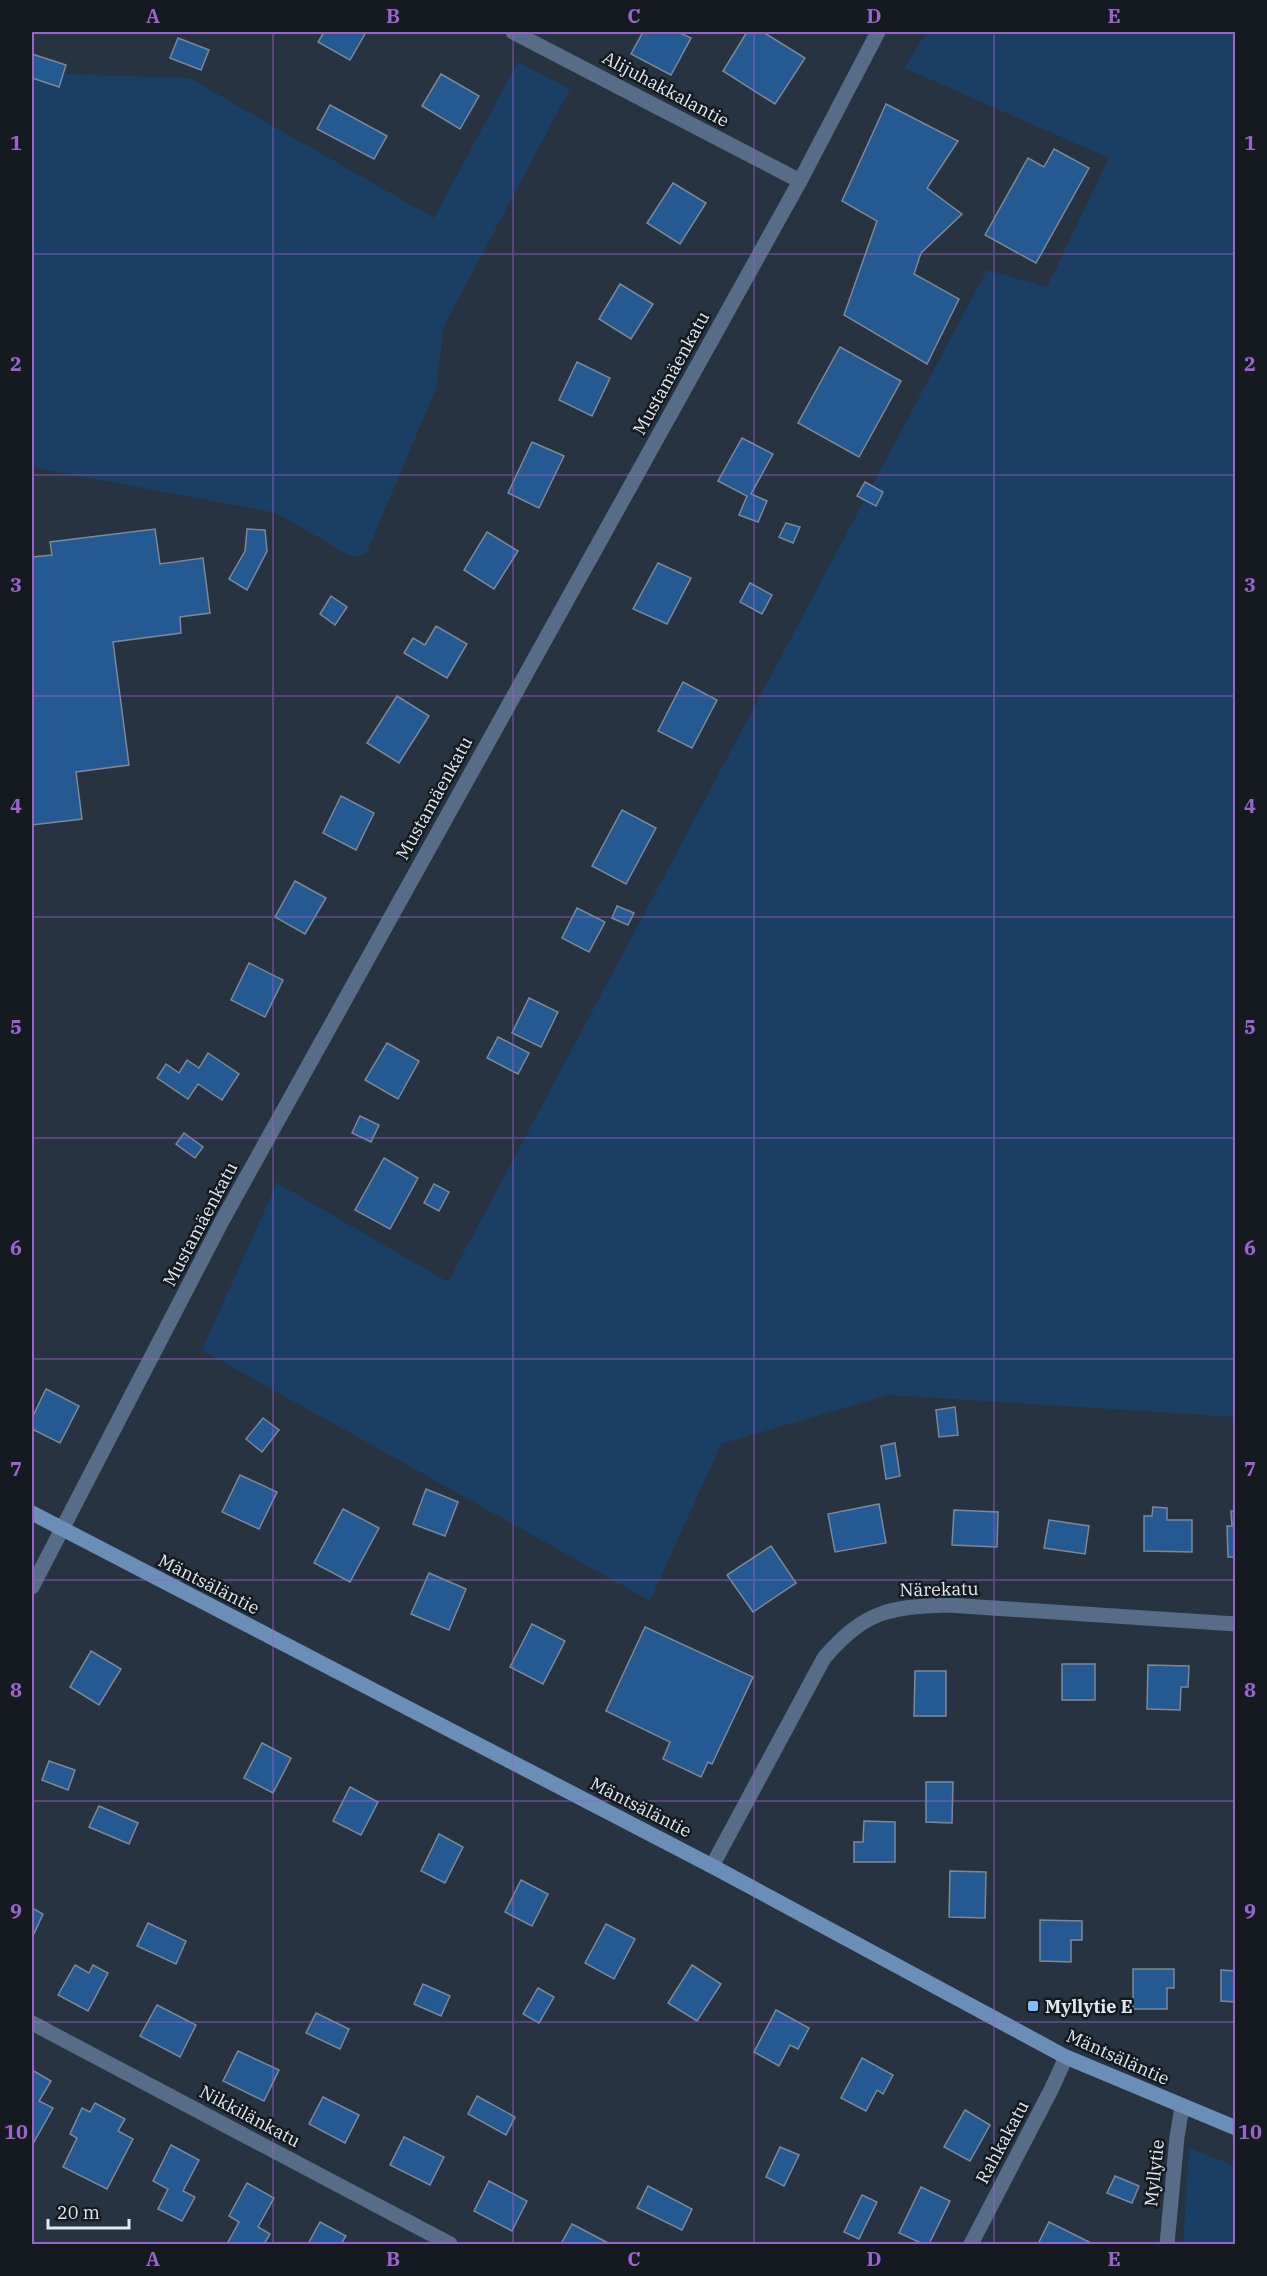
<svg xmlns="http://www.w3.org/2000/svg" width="1267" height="2276" font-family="'IBM Plex Serif',serif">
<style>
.green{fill:#1b3e64}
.building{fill:#245992;stroke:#7b8898;stroke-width:1.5}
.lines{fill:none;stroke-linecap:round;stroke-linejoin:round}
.street{stroke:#576d87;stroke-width:15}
.secondary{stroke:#6a8eb7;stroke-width:15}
.grid{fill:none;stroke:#9964ce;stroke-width:1.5;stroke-opacity:0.55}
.poi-dot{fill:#84bcfb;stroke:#151a20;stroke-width:2}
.labels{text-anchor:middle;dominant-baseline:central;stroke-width:5;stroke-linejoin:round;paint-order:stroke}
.street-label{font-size:18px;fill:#e0e8f0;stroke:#151a20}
.poi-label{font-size:18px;font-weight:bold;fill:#e0e8f0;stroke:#151a20;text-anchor:start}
.neatline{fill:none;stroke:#9964ce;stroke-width:2}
.grid-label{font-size:20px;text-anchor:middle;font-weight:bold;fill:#9964ce}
</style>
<rect width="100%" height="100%" fill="#273340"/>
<g class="green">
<path d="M 927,32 L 1235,32 L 1235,1417 L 889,1395 L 721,1444 L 650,1601 L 202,1350 L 277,1183 L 448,1282 L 987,270 L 1047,287 L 1109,158 L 904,68 Z"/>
<path d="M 518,62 L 570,89 L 444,326 L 436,389 L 366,554 L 352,557 L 276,513 L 32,467 L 32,73 L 189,78 L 434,218 Z"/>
<path d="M 1189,2148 L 1235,2166 L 1235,2244 L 1183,2244 Z"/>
</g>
<g class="building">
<path d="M 324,32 L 366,32 L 350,60 L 318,42 Z"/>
<path d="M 643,32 L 678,32 L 691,38 L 671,75 L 631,54 Z"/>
<path d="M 747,32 L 763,32 L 805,58 L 775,104 L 723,71 Z"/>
<path d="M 178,38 L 209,50 L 201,70 L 170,58 Z"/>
<path d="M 32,54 L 66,65 L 59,87 L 32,78 Z"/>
<path d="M 441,74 L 479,96 L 460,129 L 422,106 Z"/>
<path d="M 886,104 L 958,141 L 927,188 L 962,214 L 921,253 L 914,274 L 959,299 L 927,364 L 844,315 L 877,221 L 842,201 Z"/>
<path d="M 330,105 L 387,136 L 374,159 L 317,129 Z"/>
<path d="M 1054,149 L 1089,168 L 1036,263 L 985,235 L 1028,158 L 1044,167 Z"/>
<path d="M 673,183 L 706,203 L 680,244 L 647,223 Z"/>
<path d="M 620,284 L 653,304 L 631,339 L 599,319 Z"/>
<path d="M 840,347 L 901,381 L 859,457 L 798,423 Z"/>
<path d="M 577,362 L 610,378 L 592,416 L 559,400 Z"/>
<path d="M 742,438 L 773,454 L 751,494 L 767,501 L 758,522 L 739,515 L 747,496 L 718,481 Z"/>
<path d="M 532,442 L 564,456 L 539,508 L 508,493 Z"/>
<path d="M 865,482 L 883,492 L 876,506 L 857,496 Z"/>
<path d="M 786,523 L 800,527 L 793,543 L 779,537 Z"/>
<path d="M 155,529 L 160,564 L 203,558 L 210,613 L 180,617 L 181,633 L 113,642 L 129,765 L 76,772 L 82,819 L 32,825 L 32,557 L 52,555 L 50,542 Z"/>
<path d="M 247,529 L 265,530 L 267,551 L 247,590 L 229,579 L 245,551 Z"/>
<path d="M 487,532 L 518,551 L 494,589 L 464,570 Z"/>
<path d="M 658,563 L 691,578 L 667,624 L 633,609 Z"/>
<path d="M 750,583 L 772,595 L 762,614 L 740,602 Z"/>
<path d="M 331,596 L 347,607 L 335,625 L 320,614 Z"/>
<path d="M 436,626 L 467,644 L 447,678 L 404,653 L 413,638 L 425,645 Z"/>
<path d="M 683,682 L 717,700 L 692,748 L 658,731 Z"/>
<path d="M 397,696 L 429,716 L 399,763 L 367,743 Z"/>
<path d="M 341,796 L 374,813 L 356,850 L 323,833 Z"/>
<path d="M 622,810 L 656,828 L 626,884 L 592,866 Z"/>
<path d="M 295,881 L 326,898 L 305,934 L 275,917 Z"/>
<path d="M 617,906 L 634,913 L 628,925 L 612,918 Z"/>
<path d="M 577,908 L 605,922 L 589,952 L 562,938 Z"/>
<path d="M 249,963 L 283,980 L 265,1017 L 231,1000 Z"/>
<path d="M 529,998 L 558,1012 L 541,1047 L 512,1033 Z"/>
<path d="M 498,1037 L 529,1053 L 518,1074 L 487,1058 Z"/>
<path d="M 387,1043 L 419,1061 L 398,1099 L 365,1080 Z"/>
<path d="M 208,1053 L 239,1074 L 222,1100 L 198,1084 L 188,1099 L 157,1078 L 166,1064 L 179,1073 L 187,1060 L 199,1068 Z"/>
<path d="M 360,1116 L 379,1125 L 371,1142 L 352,1133 Z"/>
<path d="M 184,1133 L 203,1147 L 195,1158 L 176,1144 Z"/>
<path d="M 384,1158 L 418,1178 L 390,1229 L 355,1210 Z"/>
<path d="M 434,1184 L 449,1192 L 439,1211 L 424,1203 Z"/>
<path d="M 46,1389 L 79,1406 L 60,1443 L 32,1429 L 32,1418 Z"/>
<path d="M 955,1407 L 958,1435 L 939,1437 L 936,1410 Z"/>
<path d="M 263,1418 L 279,1430 L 262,1452 L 246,1439 Z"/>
<path d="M 895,1443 L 900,1476 L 886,1479 L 881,1446 Z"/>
<path d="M 240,1475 L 277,1492 L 259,1529 L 222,1512 Z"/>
<path d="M 426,1489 L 458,1502 L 445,1536 L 413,1524 Z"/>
<path d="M 879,1504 L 886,1543 L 835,1552 L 828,1514 Z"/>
<path d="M 1153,1507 L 1167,1508 L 1167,1520 L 1192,1520 L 1192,1552 L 1144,1551 L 1144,1516 L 1152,1516 Z"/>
<path d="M 343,1509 L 379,1528 L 350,1582 L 314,1563 Z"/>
<path d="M 954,1510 L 998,1512 L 997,1547 L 952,1545 Z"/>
<path d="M 1231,1511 L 1236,1511 L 1236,1557 L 1228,1557 L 1227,1526 L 1232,1526 Z"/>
<path d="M 1049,1520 L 1089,1526 L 1085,1554 L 1044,1548 Z"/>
<path d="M 771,1546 L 796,1583 L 753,1612 L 727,1575 Z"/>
<path d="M 429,1573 L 466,1589 L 449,1630 L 411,1614 Z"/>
<path d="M 532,1624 L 565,1641 L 543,1684 L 510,1667 Z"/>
<path d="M 645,1627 L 753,1677 L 712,1764 L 708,1762 L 701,1777 L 663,1759 L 670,1742 L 606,1711 Z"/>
<path d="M 91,1651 L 121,1669 L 99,1705 L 70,1687 Z"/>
<rect x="1062" y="1664" width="33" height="36"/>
<path d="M 1148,1665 L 1189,1666 L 1188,1687 L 1181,1687 L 1180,1710 L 1147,1709 Z"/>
<path d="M 915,1671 L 946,1671 L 946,1716 L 914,1716 Z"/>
<path d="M 262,1743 L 291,1758 L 273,1793 L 244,1778 Z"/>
<path d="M 49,1761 L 75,1770 L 68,1790 L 42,1780 Z"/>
<path d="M 926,1782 L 953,1782 L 952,1823 L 926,1822 Z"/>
<path d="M 350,1787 L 378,1802 L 361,1835 L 333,1821 Z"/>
<path d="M 99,1806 L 138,1823 L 129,1844 L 89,1827 Z"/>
<path d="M 864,1821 L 895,1822 L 895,1862 L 854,1862 L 854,1842 L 863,1842 Z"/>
<path d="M 439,1834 L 463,1847 L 445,1883 L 421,1871 Z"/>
<path d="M 950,1871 L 986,1872 L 985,1918 L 949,1917 Z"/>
<path d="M 521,1880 L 548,1894 L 532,1926 L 505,1912 Z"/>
<path d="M 32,1908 L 43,1914 L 32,1938 Z"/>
<path d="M 1040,1920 L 1082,1921 L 1082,1940 L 1071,1940 L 1071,1962 L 1040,1961 Z"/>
<path d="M 148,1923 L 186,1941 L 176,1964 L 137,1946 Z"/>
<path d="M 606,1924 L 635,1939 L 614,1979 L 585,1963 Z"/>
<path d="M 75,1965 L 89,1973 L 93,1965 L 108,1973 L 88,2011 L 58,1995 Z"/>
<path d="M 692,1965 L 721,1984 L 697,2021 L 668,2003 Z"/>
<path d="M 1133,1969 L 1174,1969 L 1174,1988 L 1167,1988 L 1167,2009 L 1133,2009 Z"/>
<path d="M 1221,1970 L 1236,1971 L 1236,2002 L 1221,2001 Z"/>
<path d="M 423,1984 L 450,1996 L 441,2016 L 414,2004 Z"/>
<path d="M 538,1988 L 554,1997 L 539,2023 L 523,2014 Z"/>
<path d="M 157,2005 L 196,2025 L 180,2057 L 140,2036 Z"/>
<path d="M 776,2010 L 809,2028 L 798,2049 L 790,2045 L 779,2066 L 754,2052 Z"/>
<path d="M 316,2013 L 349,2029 L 340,2049 L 306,2033 Z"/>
<path d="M 238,2051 L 279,2070 L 264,2101 L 223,2081 Z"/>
<path d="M 862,2058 L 893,2075 L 883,2094 L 877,2090 L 866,2111 L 841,2098 Z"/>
<path d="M 32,2070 L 51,2081 L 39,2101 L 53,2108 L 34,2142 L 32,2141 Z"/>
<path d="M 477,2096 L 515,2117 L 506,2135 L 468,2114 Z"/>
<path d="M 323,2097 L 359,2115 L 345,2143 L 309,2124 Z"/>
<path d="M 95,2103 L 125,2119 L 118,2131 L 133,2139 L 107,2189 L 63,2167 L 77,2138 L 70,2134 L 82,2108 L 90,2112 Z"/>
<path d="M 965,2110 L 990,2125 L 970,2161 L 944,2147 Z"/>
<path d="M 404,2137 L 444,2157 L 430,2185 L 390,2165 Z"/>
<path d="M 171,2145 L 199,2160 L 183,2191 L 195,2197 L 182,2221 L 158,2209 L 168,2189 L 153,2181 Z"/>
<path d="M 780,2147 L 799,2155 L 784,2186 L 766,2177 Z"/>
<path d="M 1115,2176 L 1139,2186 L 1132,2203 L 1107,2193 Z"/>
<path d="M 489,2181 L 527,2201 L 512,2231 L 474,2211 Z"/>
<path d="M 247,2183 L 274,2198 L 258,2227 L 270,2234 L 264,2244 L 233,2244 L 228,2242 L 239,2222 L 229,2216 Z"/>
<path d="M 648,2186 L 692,2209 L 682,2230 L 637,2208 Z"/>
<path d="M 921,2187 L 950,2201 L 929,2244 L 923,2244 L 899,2233 Z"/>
<path d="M 862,2195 L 877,2202 L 859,2239 L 844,2232 Z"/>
<path d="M 320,2222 L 346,2236 L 341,2244 L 308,2244 Z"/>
<path d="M 1049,2222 L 1093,2244 L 1038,2244 Z"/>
<path d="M 572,2224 L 610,2244 L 561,2244 Z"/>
</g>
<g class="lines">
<g class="street">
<path d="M 513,32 L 800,181"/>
<path d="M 32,1587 L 222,1221 L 800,181 L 878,32"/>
<path d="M 712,1866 L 824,1658 C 865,1611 888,1607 948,1605 L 1236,1624"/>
<path d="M 32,2023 L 450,2244"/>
<path d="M 971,2244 L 1052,2088 L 1066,2057"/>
<path d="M 1167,2244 L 1177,2137 L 1182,2107"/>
</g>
<path class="secondary" d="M 32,1513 L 712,1866 L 1066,2057 L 1236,2128"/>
</g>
<path class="grid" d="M 273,32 L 273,2244M 513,32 L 513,2244M 754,32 L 754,2244M 994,32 L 994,2244M 32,254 L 1236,254M 32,475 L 1236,475M 32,696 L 1236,696M 32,917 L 1236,917M 32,1138 L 1236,1138M 32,1359 L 1236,1359M 32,1580 L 1236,1580M 32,1801 L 1236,1801M 32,2022 L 1236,2022"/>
<rect class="poi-dot" x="1027" y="2000" width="12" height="12" rx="3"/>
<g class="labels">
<g class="street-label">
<text transform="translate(666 89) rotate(28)">Alijuhakkalantie</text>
<text transform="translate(671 373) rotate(-61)">Mustamäenkatu</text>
<text transform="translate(434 798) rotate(-61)">Mustamäenkatu</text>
<text transform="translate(200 1224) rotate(-62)">Mustamäenkatu</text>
<text transform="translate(209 1584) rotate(27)">Mäntsäläntie</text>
<text transform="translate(939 1589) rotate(-1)">Närekatu</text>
<text transform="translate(641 1807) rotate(27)">Mäntsäläntie</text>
<text transform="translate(1118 2057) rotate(24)">Mäntsäläntie</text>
<text transform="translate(250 2116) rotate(28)">Nikkilänkatu</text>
<text transform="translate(1002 2142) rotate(-62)">Rahkakatu</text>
<text transform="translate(1154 2173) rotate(-84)">Myllytie</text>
</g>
<g class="poi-label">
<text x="1045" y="2006">Myllytie E</text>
</g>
</g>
<rect width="1267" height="2276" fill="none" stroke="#151a20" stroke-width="66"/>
<path d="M48 2219v9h81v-9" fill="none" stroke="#e0e8f0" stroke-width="3"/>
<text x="57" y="2219" font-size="18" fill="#e0e8f0" stroke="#151a20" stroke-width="4.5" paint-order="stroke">20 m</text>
<rect x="33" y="33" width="1201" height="2210" class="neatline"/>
<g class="grid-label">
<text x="153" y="23">A</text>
<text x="393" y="23">B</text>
<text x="634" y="23">C</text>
<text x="874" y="23">D</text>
<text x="1114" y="23">E</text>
<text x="16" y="150">1</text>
<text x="1250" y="150">1</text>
<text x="16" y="371">2</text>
<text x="1250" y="371">2</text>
<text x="16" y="592">3</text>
<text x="1250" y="592">3</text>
<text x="16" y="813">4</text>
<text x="1250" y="813">4</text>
<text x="16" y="1034">5</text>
<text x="1250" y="1034">5</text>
<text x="16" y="1255">6</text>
<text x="1250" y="1255">6</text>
<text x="16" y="1476">7</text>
<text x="1250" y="1476">7</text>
<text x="16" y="1697">8</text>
<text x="1250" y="1697">8</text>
<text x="16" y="1918">9</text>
<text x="1250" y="1918">9</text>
<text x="16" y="2139">10</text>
<text x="1250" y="2139">10</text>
<text x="153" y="2266">A</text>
<text x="393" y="2266">B</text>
<text x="634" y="2266">C</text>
<text x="874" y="2266">D</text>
<text x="1114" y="2266">E</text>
</g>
</svg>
